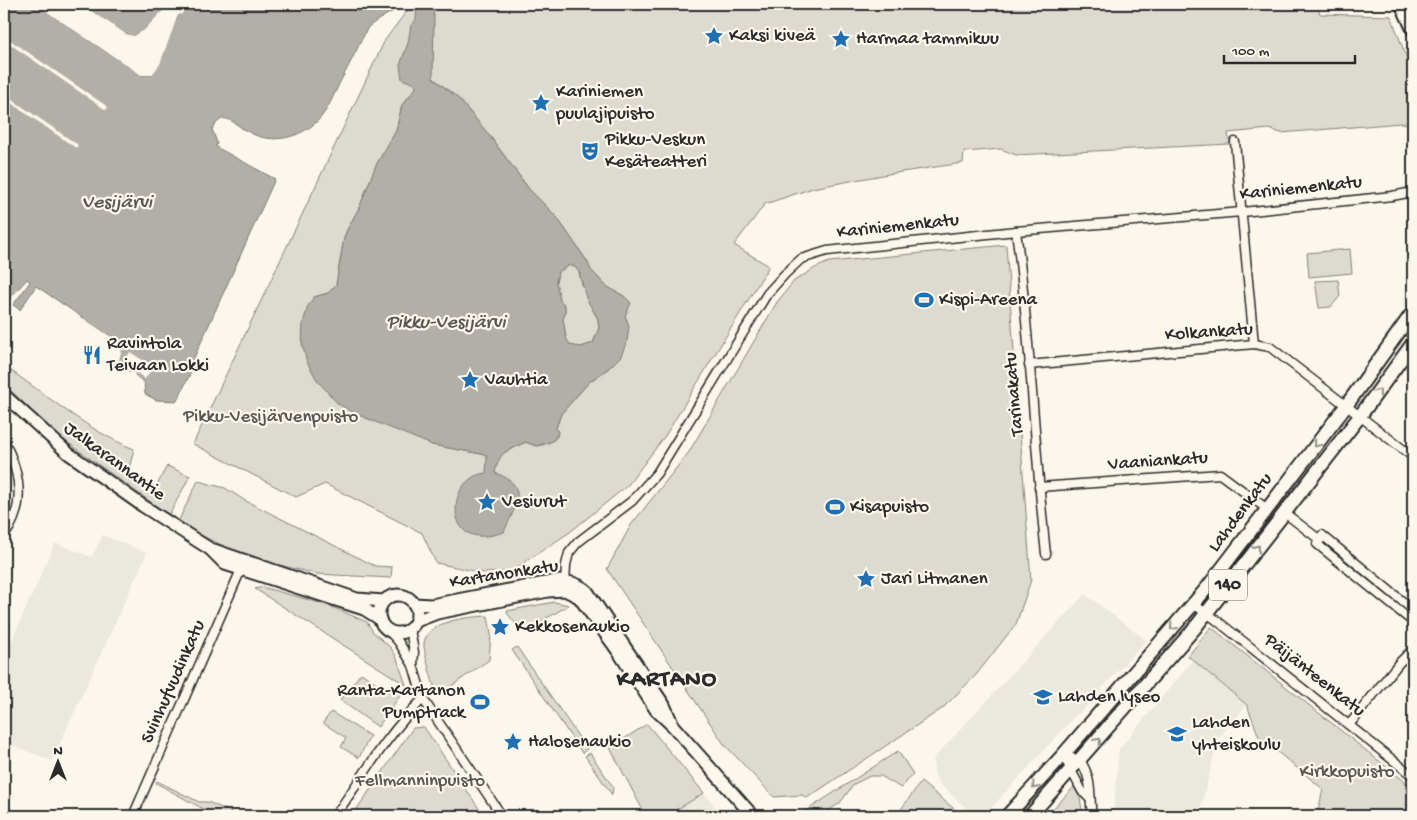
<svg xmlns="http://www.w3.org/2000/svg" width="1417" height="820" font-family="'Gochi Hand',sans-serif">
<style>
.built{fill:#ebe8de}
.green{fill:#dddad0;stroke:#84827e;fill-rule:evenodd}
.water{fill:#b1afa7;stroke:#7b7a75;fill-rule:evenodd}
.pier{fill:#fbf7ec}
.lines{fill:none;stroke-linecap:round;stroke-linejoin:round}
.street-casing{stroke:#2b2b2b;stroke-width:11}
.secondary-casing{stroke:#2b2b2b;stroke-width:15}
.primary-casing{stroke:#2b2b2b;stroke-width:16}
.street{stroke:#fbf7ec;stroke-width:8}
.secondary{stroke:#fbf7ec;stroke-width:11}
.primary{stroke:#fbf7ec;stroke-width:12}
.oneway{stroke:#93918c}
.labels{text-anchor:middle;dominant-baseline:central;stroke-width:4.5;stroke-linejoin:round;paint-order:stroke}
.shield{fill:#fbf7ec;stroke:#696865;stroke-width:1}
.shield-label{font-size:18px;font-weight:bold;fill:#2b2b2b}
.poi-label{font-size:19px;fill:#2b2b2b;stroke:#fbf7ec;text-anchor:start}
.street-label{font-size:19px;fill:#2b2b2b;stroke:#fbf7ec}
.park-label{font-size:19px;fill:#585754;stroke:#fbf7ec}
.water-label{font-size:20px;font-style:italic;fill:#5a5956;stroke:#fbf7ec}
.district-label{font-size:24px;font-weight:bold;letter-spacing:1px;fill:#2b2b2b;stroke:#fbf7ec}
</style>
<rect width="100%" height="100%" fill="#fbf7ec"/>
<filter id="ink" filterUnits="userSpaceOnUse"><feTurbulence type="fractalNoise" baseFrequency=".02" numOctaves="2"/><feDisplacementMap in="SourceGraphic" scale="10" xChannelSelector="R" yChannelSelector="G"/><feConvolveMatrix kernelMatrix="1 2 1 2 8 2 1 2 1" color-interpolation-filters="sRGB"/></filter>
<g filter="url(#ink)">
<g class="built">
<path d="M 103,535 L 147,553 L 52,761 L 4,742 L 4,647 L 8,649 L 55,543 L 92,557 Z"/>
<path d="M 1085,594 L 1146,640 L 1083,710 L 1075,716 L 984,816 L 975,816 L 940,784 L 935,776 L 933,759 Z"/>
<path d="M 1193,660 L 1247,705 L 1218,739 L 1199,816 L 1113,816 L 1119,749 Z"/>
<path d="M 704,793 L 724,816 L 666,816 Z"/>
</g>
<g class="green">
<path d="M 412,4 L 1317,4 L 1320,14 L 1391,16 L 1413,75 L 1413,124 L 1401,123 L 1281,133 L 1269,129 L 1228,133 L 1230,144 L 1016,155 L 1001,149 L 964,152 L 963,163 L 888,174 L 813,188 L 765,204 L 734,245 L 769,266 L 665,436 L 628,485 L 570,532 L 510,572 L 484,573 L 436,563 L 422,533 L 325,484 L 296,497 L 193,444 L 385,40 ZM 437,81 L 459,99 L 489,135 L 529,189 L 556,216 L 587,261 L 591,270 L 606,286 L 624,296 L 625,316 L 629,326 L 609,368 L 589,382 L 561,414 L 556,428 L 558,433 L 557,437 L 548,443 L 542,445 L 536,446 L 526,442 L 501,454 L 498,459 L 487,455 L 432,445 L 314,297 L 328,293 L 336,285 L 344,238 L 347,230 L 360,206 L 376,165 L 396,131 L 402,105 L 416,88 Z"/>
<path d="M 1006,245 L 1031,580 L 1016,624 L 976,675 L 943,708 L 807,798 L 802,795 L 774,797 L 724,744 L 607,569 L 631,525 L 689,452 L 777,302 L 794,281 L 815,268 L 829,262 Z"/>
<path d="M 1350,249 L 1352,273 L 1309,277 L 1307,253 Z"/>
<path d="M 570,265 L 575,267 L 579,272 L 582,285 L 593,310 L 598,319 L 599,328 L 593,343 L 581,347 L 570,346 L 566,338 L 563,319 L 565,313 L 565,306 L 560,300 L 556,283 L 558,272 Z"/>
<path d="M 1338,280 L 1340,296 L 1331,307 L 1319,308 L 1315,281 Z"/>
<path d="M 4,366 C 46,394 86,430 134,449 L 128,473 L 156,487 L 167,466 L 190,476 L 169,515 L 57,435 L 4,384 Z"/>
<path d="M 198,481 L 225,488 L 244,500 L 375,566 L 392,567 L 391,578 L 316,574 L 247,557 L 177,524 Z"/>
<path d="M 262,587 L 327,605 L 367,622 L 373,632 L 390,647 L 396,656 L 406,685 L 255,589 Z"/>
<path d="M 554,602 L 569,605 L 525,631 L 519,628 L 507,613 L 507,611 Z"/>
<path d="M 488,616 L 491,634 L 489,660 L 437,696 C 434,685 423,652 424,643 C 428,620 469,617 488,616 Z"/>
<path d="M 1211,627 L 1413,788 L 1413,816 L 1317,816 L 1323,789 L 1259,737 L 1247,705 L 1188,656 Z"/>
<path d="M 517,647 L 587,749 L 582,753 L 512,650 Z"/>
<path d="M 361,673 L 390,692 L 393,688 L 401,694 L 378,727 L 340,700 Z"/>
<path d="M 331,712 L 370,736 L 359,758 L 341,747 L 346,738 L 323,723 Z"/>
<path d="M 647,724 L 704,793 L 666,816 L 646,816 L 610,748 Z"/>
<path d="M 424,727 L 484,816 L 352,816 L 413,728 Z"/>
<path d="M 898,751 L 913,774 L 901,788 L 881,776 L 870,776 L 854,784 L 840,803 L 820,816 L 798,816 Z"/>
<path d="M 590,753 L 613,787 L 612,795 L 585,756 Z"/>
<path d="M 157,781 L 199,802 L 208,802 L 240,816 L 216,816 L 156,783 Z"/>
<path d="M 921,782 L 963,816 L 896,816 Z"/>
<path d="M 1074,787 L 1080,798 L 1083,816 L 1046,816 Z"/>
</g>
<g class="water">
<path d="M 4,4 L 35,4 L 141,75 L 152,75 C 168,54 168,26 185,7 L 184,4 L 404,4 C 392,13 379,18 368,27 C 359,45 350,64 340,82 C 333,96 327,114 314,124 C 295,140 268,144 247,131 C 240,128 234,121 227,119 C 220,117 216,124 212,129 L 217,143 L 216,147 L 275,179 L 188,371 L 191,372 L 177,401 L 156,400 L 145,394 L 144,382 L 118,365 L 123,345 L 36,286 L 20,310 L 13,305 L 30,282 L 27,279 L 4,305 Z"/>
<path d="M 81,4 L 169,4 L 144,30 L 134,36 L 126,34 Z"/>
<path d="M 417,4 L 422,6 L 428,4 L 432,7 L 434,15 L 433,78 L 459,99 L 489,135 L 529,189 L 556,216 L 587,261 L 591,270 L 606,286 L 624,296 L 631,303 L 625,316 L 629,326 L 627,341 L 621,356 L 609,368 L 589,382 L 561,414 L 556,428 L 558,432 L 553,441 L 536,446 L 525,442 C 506,452 500,450 495,473 C 531,485 515,507 504,532 C 492,536 478,539 466,532 C 463,530 461,527 459,523 C 450,503 462,475 486,473 L 487,455 L 432,445 L 356,414 L 338,404 L 317,380 L 307,362 L 302,344 L 303,323 L 308,306 L 314,297 L 328,293 L 336,285 L 344,238 L 347,230 L 360,206 L 376,165 L 396,131 L 402,105 L 416,88 L 415,84 L 402,79 L 400,65 L 408,43 L 411,25 L 416,20 ZM 570,265 L 575,267 L 579,272 L 586,298 L 598,319 L 599,328 L 593,343 L 581,347 L 570,345 L 566,338 L 563,319 L 565,313 L 565,306 L 560,300 L 556,282 L 558,272 Z"/>
</g>
<g class="pier">
<path d="M 35,4 L 40,4 L 141,73 L 150,72 L 158,63 L 176,14 L 181,12 L 182,7 L 181,4 L 184,4 L 185,7 L 182,14 L 178,15 L 160,64 L 152,75 L 141,75 Z"/>
<path d="M 79,4 L 81,4 L 126,34 L 134,36 L 144,30 L 169,4 L 171,4 L 145,32 L 134,38 L 124,36 Z"/>
<path d="M 4,36 L 108,107 L 106,110 L 4,40 Z"/>
<path d="M 4,94 L 78,145 L 76,148 L 4,98 Z"/>
<path d="M 83,318 L 123,345 L 118,365 L 131,373 L 132,370 L 123,364 L 130,352 L 153,367 L 145,379 L 136,372 L 134,375 L 144,383 L 142,390 L 142,384 L 116,366 L 120,346 L 82,320 Z"/>
</g>
<g class="lines">
<g class="street-casing">
<g id="street">
<path d="M 1235,142 L 1254,344"/>
<path d="M 1016,231 C 1031,338 1034,447 1046,554"/>
<path d="M 1029,365 L 1254,344 L 1270,347 L 1413,457"/>
<path d="M 4,441 C 20,472 27,506 4,536"/>
<path d="M 1039,487 L 1220,474 L 1267,509"/>
<path d="M 1290,517 L 1320,540 L 1317,544 L 1413,622"/>
<path d="M 1320,540 L 1322,535 L 1413,610"/>
<path d="M 565,585 L 566,565 L 569,553 L 578,542 L 632,501 L 657,473 L 767,294 L 785,274 L 801,259 L 827,251 L 1016,231 L 1242,212 L 1392,196 L 1413,192"/>
<path d="M 1193,604 L 1215,619 L 1413,776"/>
<path d="M 410,629 L 414,652 L 413,665"/>
<path d="M 389,631 L 398,641 L 413,665 L 423,699 L 502,816"/>
<path d="M 1349,725 L 1399,663 L 1413,649"/>
<path d="M 1063,755 L 1080,760 C 1093,780 1089,794 1092,816"/>
<path d="M 1063,755 L 1082,791 L 1089,798"/>
<path d="M 133,816 L 243,565"/>
<path d="M 335,816 C 363,776 388,733 423,699"/>
</g>
</g>
<g class="secondary-casing">
<g id="secondary">
<path d="M 1401,4 L 1413,30"/>
<path d="M 4,395 L 68,453 L 143,506 L 210,549 L 225,564 L 364,609 L 380,619"/>
<path d="M 214,550 L 357,599 L 384,601"/>
<circle cx="398" cy="614" r="19"/>
<path d="M 414,604 L 431,605 L 556,581 C 568,581 578,583 587,591 L 664,705 L 671,721"/>
<path d="M 416,621 L 437,613 L 548,591 L 565,590 L 579,597 L 618,651 L 656,710 L 673,726 L 753,816"/>
</g>
</g>
<g class="primary-casing">
<g id="primary">
<path d="M 1007,816 L 1063,755 L 1207,588 L 1346,406 L 1413,312"/>
<path d="M 1030,816 L 1194,629 L 1360,416 L 1413,343"/>
</g>
</g>
<use href="#street" class="street"/>
<use href="#secondary" class="secondary"/>
<use href="#primary" class="primary"/>
</g>
<defs><path id="oneway-chevron" d="M-2-3.5L2.5 0L-2 3.5" fill="none" stroke-width="1.6" stroke-linecap="round" stroke-linejoin="round" transform="scale(1.25)"/></defs>
<g class="oneway">
<use href="#oneway-chevron" transform="translate(1378 392) rotate(-53)"/>
<use href="#oneway-chevron" transform="translate(1317 444) rotate(127)"/>
<use href="#oneway-chevron" transform="translate(1257 548) rotate(-52)"/>
<use href="#oneway-chevron" transform="translate(1173 627) rotate(131)"/>
<use href="#oneway-chevron" transform="translate(1098 741) rotate(-49)"/>
<use href="#oneway-chevron" transform="translate(1035 786) rotate(132)"/>
</g>
</g>
<defs>
<g id="sight-bare" transform="scale(1.5)"><path d="M0-6L1.8-2.2L6-1.7L2.9 1.2L3.7 5.4L0 3.3L-3.7 5.4L-2.9 1.2L-6-1.7L-1.8-2.2Z" fill="#1f6fb2" stroke="#fbf7ec" stroke-width="2.5" paint-order="stroke"/></g>
<g id="theatre-bare" transform="scale(1.5)"><path d="M-5-5.5Q0-4 5-5.5V0Q5 5 0 6Q-5 5-5 0ZM-3.3-2.5H-1v1.5H-3.3ZM1-2.5H3.3v1.5H1ZM-2.8 1Q0 5.5 2.8 1Z" fill="#1f6fb2" stroke="#fbf7ec" stroke-width="2.5" paint-order="stroke"/></g>
<g id="stadium-bare" transform="scale(1.5)"><path d="M0-5a6.5 5 0 1 0 0 10a6.5 5 0 1 0 0-10ZM-3.5-1.8h7v3.6h-7Z" fill="#1f6fb2" stroke="#fbf7ec" stroke-width="2.5" paint-order="stroke"/></g>
<g id="restaurant-bare" transform="scale(1.5)"><path d="M-5-6h1v4h1v-4h1v4h1v-4h1v5L-1.5 .5V6h-2V.5L-5-1ZM5-6V6H3V1.5H1.5Q1.5-4 5-6Z" fill="#1f6fb2" stroke="#fbf7ec" stroke-width="2.5" paint-order="stroke"/></g>
<g id="school-bare" transform="scale(1.5)"><path d="M0-5L7-2L0 1L-7-2ZM-4 1L0 2.5L4 1V4Q0 6-4 4Z" fill="#1f6fb2" stroke="#fbf7ec" stroke-width="2.5" paint-order="stroke"/></g>
</defs>
<g fill-rule="evenodd">
<use href="#sight-bare" x="714" y="36"/>
<use href="#sight-bare" x="841" y="39"/>
<use href="#sight-bare" x="541" y="103"/>
<use href="#theatre-bare" x="590" y="151"/>
<use href="#stadium-bare" x="924" y="300"/>
<use href="#restaurant-bare" x="92" y="355"/>
<use href="#sight-bare" x="470" y="380"/>
<use href="#sight-bare" x="487" y="502"/>
<use href="#stadium-bare" x="835" y="507"/>
<use href="#sight-bare" x="866" y="579"/>
<use href="#sight-bare" x="500" y="627"/>
<use href="#school-bare" x="1043" y="697"/>
<use href="#stadium-bare" x="480" y="702"/>
<use href="#school-bare" x="1177" y="734"/>
<use href="#sight-bare" x="513" y="742"/>
</g>
<g class="labels">
<rect class="shield" x="1209" y="569.5" width="38" height="31" rx="4"/>
<g class="shield-label">
<text x="1228" y="585">140</text>
</g>
<g class="poi-label">
<text x="729" y="36">Kaksi kiveä</text>
<text x="856" y="39">Harmaa tammikuu</text>
<text x="556" y="92">Kariniemen<tspan x="556" dy="22">puulajipuisto</tspan></text>
<text x="605" y="140">Pikku-Veskun<tspan x="605" dy="22">Kesäteatteri</tspan></text>
<text x="939" y="300">Kispi-Areena</text>
<text x="107" y="344">Ravintola<tspan x="107" dy="22">Teivaan Lokki</tspan></text>
<text x="485" y="380">Vauhtia</text>
<text x="502" y="502">Vesiurut</text>
<text x="850" y="507">Kisapuisto</text>
<text x="881" y="579">Jari Litmanen</text>
<text x="515" y="627">Kekkosenaukio</text>
<text x="465" y="691" text-anchor="end">Ranta-Kartanon<tspan x="465" dy="22">Pumptrack</tspan></text>
<text x="1058" y="697">Lahden lyseo</text>
<text x="1192" y="723">Lahden<tspan x="1192" dy="22">yhteiskoulu</tspan></text>
<text x="528" y="742">Halosenaukio</text>
</g>
<g class="street-label">
<text transform="translate(1301 189) rotate(-6)">Kariniemenkatu</text>
<text transform="translate(898 227) rotate(-6)">Kariniemenkatu</text>
<text transform="translate(1209 333) rotate(-4)">Kolkankatu</text>
<text transform="translate(1015 394) rotate(-95)">Tarinakatu</text>
<text transform="translate(114 462) rotate(36)">Jalkarannantie</text>
<text transform="translate(1158 462) rotate(-4)">Vaaniankatu</text>
<text transform="translate(1241 513) rotate(-53)">Lahdenkatu</text>
<text transform="translate(504 575) rotate(-9)">Kartanonkatu</text>
<text transform="translate(1314 676) rotate(38)">Päijänteenkatu</text>
<text transform="translate(174 682) rotate(-66)">Svinhufvudinkatu</text>
</g>
<g class="park-label">
<text x="271" y="417">Pikku-Vesijärvenpuisto</text>
<text x="1347" y="772">Kirkkopuisto</text>
<text x="420" y="781">Fellmanninpuisto</text>
</g>
<g class="water-label">
<text x="117" y="203">Vesijärvi</text>
<text x="446" y="323">Pikku-Vesijärvi</text>
</g>
<g class="district-label">
<text x="667" y="680">KARTANO</text>
</g>
</g>
<rect width="1417" height="820" fill="none" stroke="#fbf7ec" stroke-width="20"/>
<rect x="10" y="10" width="1397" height="800" fill="none" stroke="#2b2b2b" stroke-width="2" filter="url(#ink)"/>
<g transform="translate(58 762)" stroke="#fbf7ec" stroke-width="4" paint-order="stroke">
<path d="M0-4L9 19L0 12L-9 19Z" fill="#2b2b2b"/>
<text y="-8" font-size="14" font-weight="bold" text-anchor="middle" fill="#2b2b2b">N</text>
</g>
<path d="M1224 55v8h131v-8" fill="none" stroke="#2b2b2b" stroke-width="2.5"/>
<text x="1232" y="55" font-size="15" fill="#2b2b2b" stroke="#fbf7ec" stroke-width="4" paint-order="stroke">100 m</text>
</svg>
